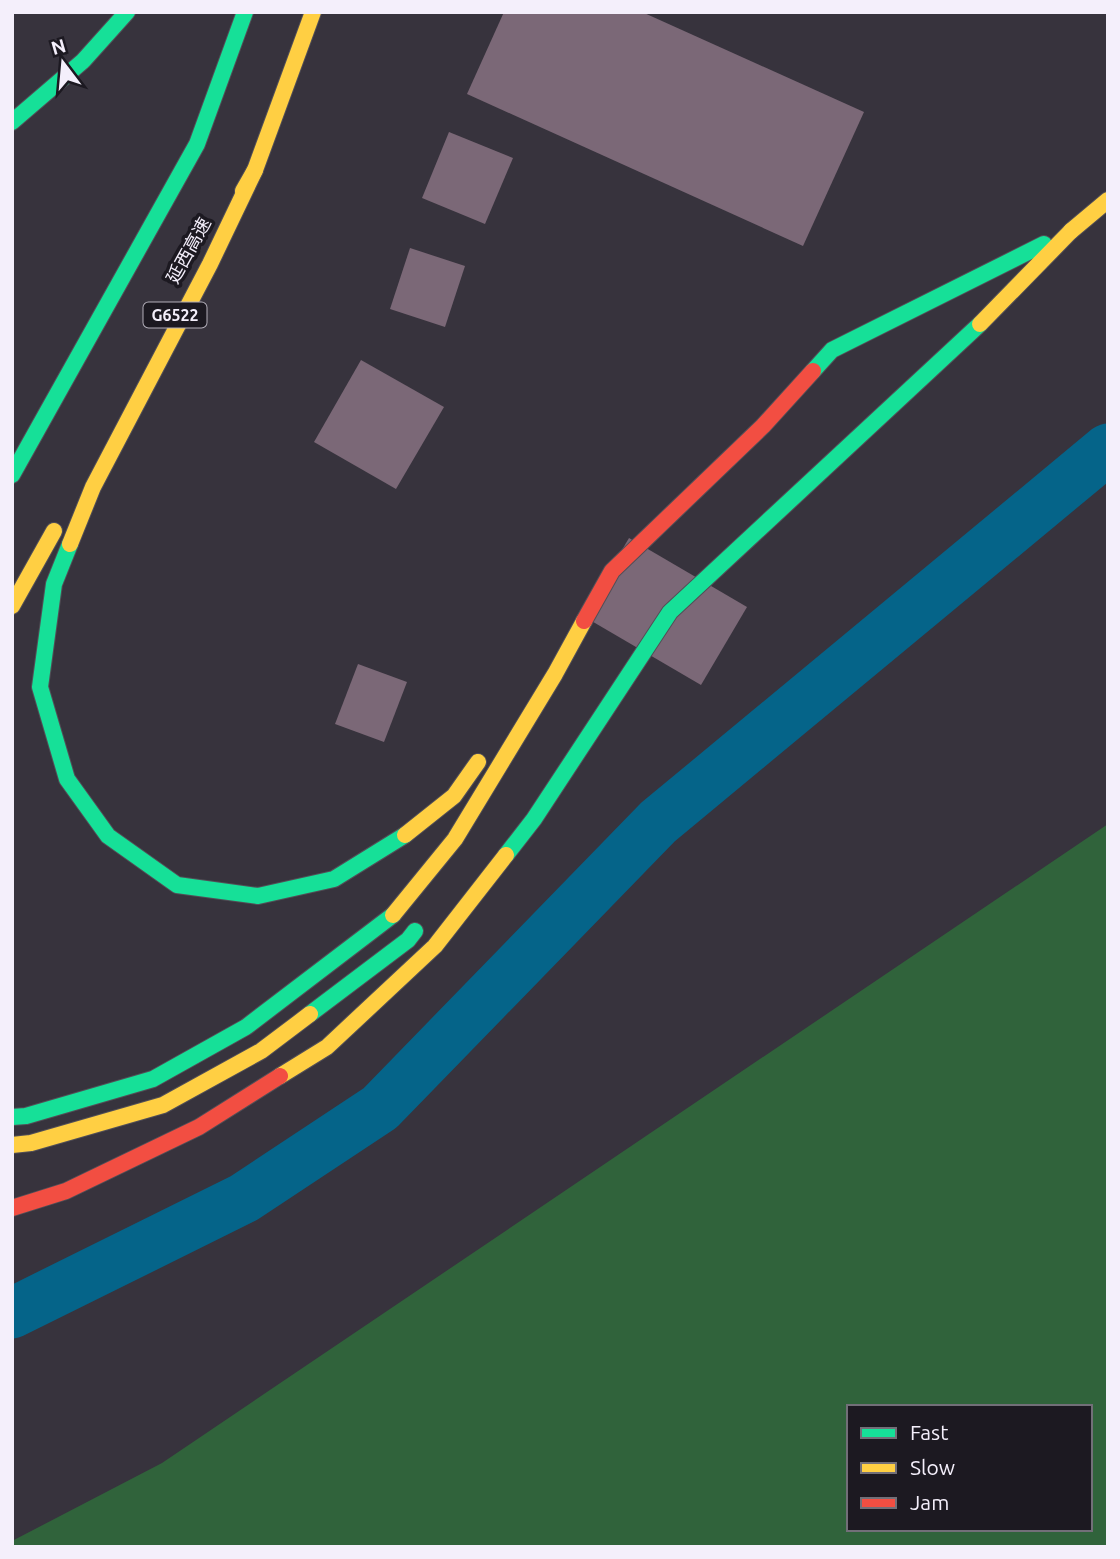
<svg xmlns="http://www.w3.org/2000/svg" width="1120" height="1559" font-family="Ubuntu,'Noto Sans SC',sans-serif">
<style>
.green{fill:#30633b;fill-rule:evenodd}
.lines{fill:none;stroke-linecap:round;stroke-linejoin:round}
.river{stroke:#056489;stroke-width:51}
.building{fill:#7b6877}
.fast-casing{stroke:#524f57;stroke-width:18}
.slow-casing{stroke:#524f57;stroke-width:18}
.jam-casing{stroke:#524f57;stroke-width:18}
.fast{stroke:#16e098;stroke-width:16}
.slow{stroke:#ffcf43;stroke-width:16}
.jam{stroke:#f24e42;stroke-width:16}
.labels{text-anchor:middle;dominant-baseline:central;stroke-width:7;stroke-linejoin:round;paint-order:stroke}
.shield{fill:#1c1921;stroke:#b3afba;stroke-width:2}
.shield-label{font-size:16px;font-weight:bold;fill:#f4effb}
.street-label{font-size:18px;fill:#f4effb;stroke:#1c1921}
</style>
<rect width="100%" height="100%" fill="#37333d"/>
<path class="green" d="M 1108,824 L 1108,1547 L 12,1547 L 12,1541 L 162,1463 ZM 849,1407 L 1090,1407 L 1090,1529 L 849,1529 Z"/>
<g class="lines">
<path class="river" d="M 12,1313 L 244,1198 L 380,1108 L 658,822 L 1108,449"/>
</g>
<g class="building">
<path d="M 504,12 L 642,12 L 864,112 L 803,246 L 467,94 Z"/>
<path d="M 449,132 L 513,158 L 485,224 L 422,198 Z"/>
<path d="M 410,248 L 465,266 L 445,327 L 390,309 Z"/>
<path d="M 361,360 L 444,407 L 396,489 L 314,442 Z"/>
<path d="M 629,538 L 747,607 L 701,685 L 583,616 Z"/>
<path d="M 358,664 L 407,682 L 384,742 L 335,724 Z"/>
</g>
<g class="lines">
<g class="fast-casing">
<g id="fast">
<path d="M 12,122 L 83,61 L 127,12"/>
<path d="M 813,371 L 832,350 L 1044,244"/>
<path d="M 12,475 L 197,144 L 245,12"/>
<path d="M 70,544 L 54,584 L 40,687 L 67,779 L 108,836 L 177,885 L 258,896 L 334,879 L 405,835"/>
<path d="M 506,855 L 534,819 L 670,612 L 980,324"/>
<path d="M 310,1014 L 408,940 L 415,931"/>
<path d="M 12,1117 L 26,1116 L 153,1079 L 246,1027 L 393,915"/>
</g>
</g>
<g class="slow-casing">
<g id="slow">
<path d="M 243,191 L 255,170 L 313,12"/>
<path d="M 1071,231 L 1108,200"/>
<path d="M 980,324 L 1071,231"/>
<path d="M 70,544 L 93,487 L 210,264 L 255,170"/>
<path d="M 12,606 L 54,531"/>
<path d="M 405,835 L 454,796 L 478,762"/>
<path d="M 393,915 L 455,839 L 555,674 L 584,621"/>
<path d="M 280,1076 L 327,1047 L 435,946 L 506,855"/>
<path d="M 12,1145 L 31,1143 L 163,1105 L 261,1051 L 310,1014"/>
</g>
</g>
<g class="jam-casing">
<g id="jam">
<path d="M 584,621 L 612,571 L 763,426 L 813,371"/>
<path d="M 12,1208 L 66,1191 L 199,1127 L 280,1076"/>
</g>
</g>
<use href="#fast" class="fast"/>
<use href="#slow" class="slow"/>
<use href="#jam" class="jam"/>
</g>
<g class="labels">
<rect class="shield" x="143.5" y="302.5" width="63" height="25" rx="5"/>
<g class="shield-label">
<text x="175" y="315">G6522</text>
</g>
<g class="street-label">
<text transform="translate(188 250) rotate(-61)">延西高速</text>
</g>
</g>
<rect width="1120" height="1559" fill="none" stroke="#f4effb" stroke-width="28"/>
<rect x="847" y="1405" width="245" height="126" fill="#1c1921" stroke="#726f78" stroke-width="2"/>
<rect x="861" y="1428" width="35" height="10" fill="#16e098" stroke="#726f78" stroke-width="2"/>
<text x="910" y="1440" font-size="21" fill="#f4effb">Fast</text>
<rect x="861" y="1463" width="35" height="10" fill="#ffcf43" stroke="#726f78" stroke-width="2"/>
<text x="910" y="1475" font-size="21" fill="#f4effb">Slow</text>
<rect x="861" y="1498" width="35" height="10" fill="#f24e42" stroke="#726f78" stroke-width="2"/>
<text x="910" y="1510" font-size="21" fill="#f4effb">Jam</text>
<g transform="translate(63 63) rotate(344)" stroke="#1c1921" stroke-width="5" paint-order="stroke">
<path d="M0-5L12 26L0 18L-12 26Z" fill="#f4effb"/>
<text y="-10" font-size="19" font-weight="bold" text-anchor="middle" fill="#f4effb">N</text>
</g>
</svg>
